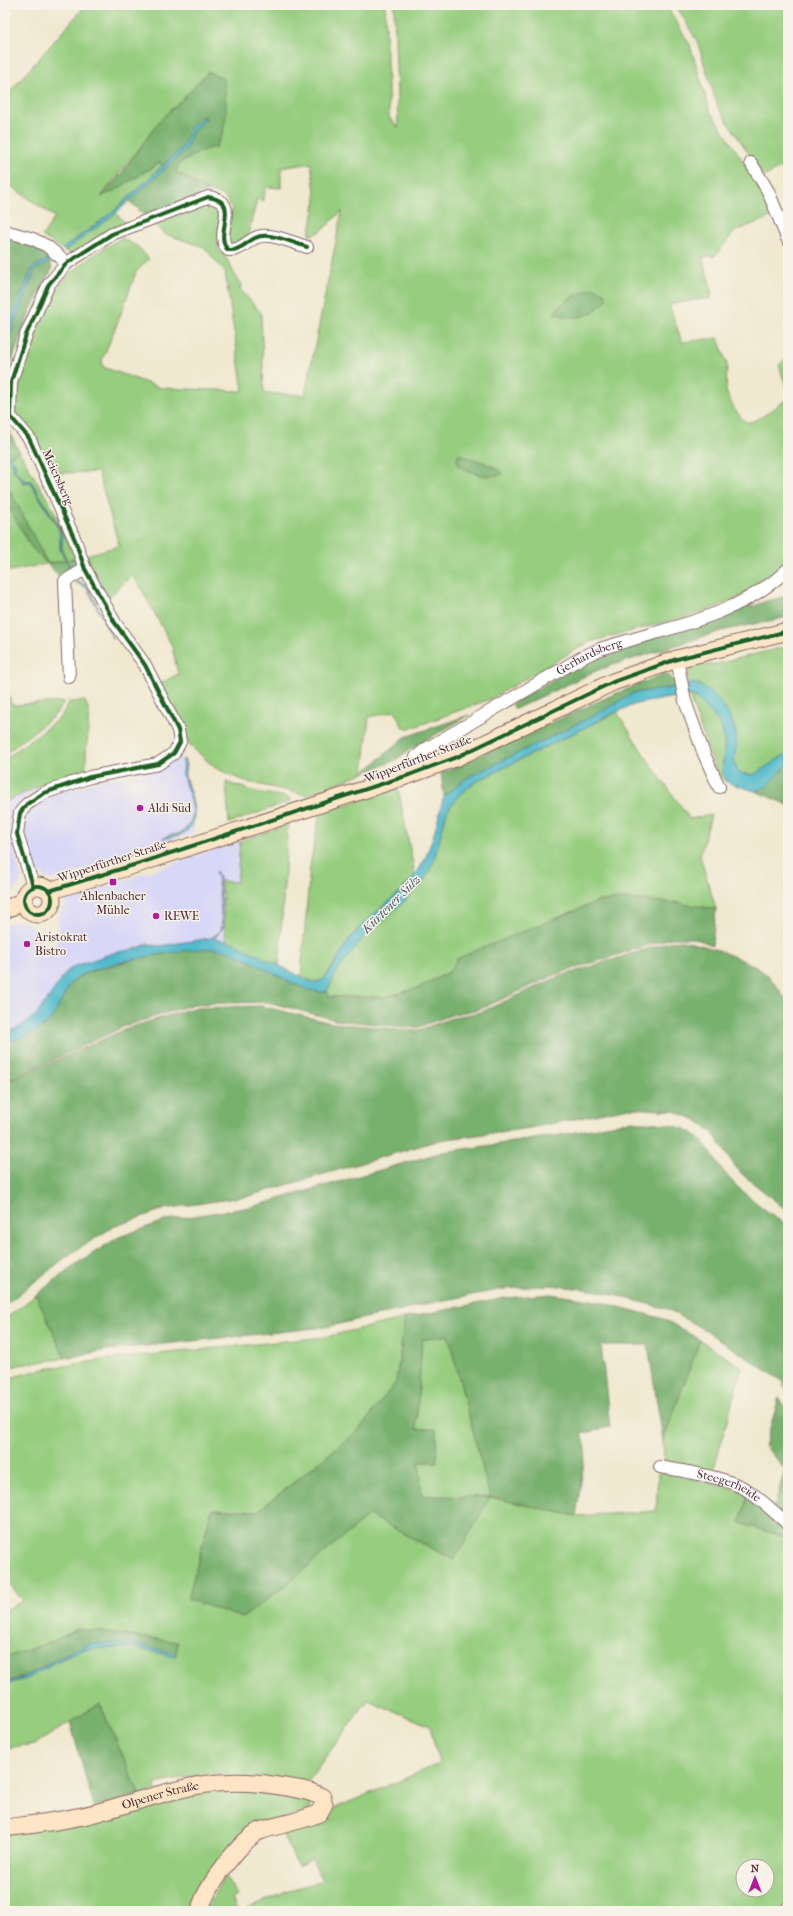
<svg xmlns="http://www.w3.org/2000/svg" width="793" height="1916" font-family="'IM FELL French Canon',serif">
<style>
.built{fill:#d9d7f7}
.green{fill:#96cd7f;stroke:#707655;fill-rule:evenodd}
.forest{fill:#78b06e;stroke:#61684c;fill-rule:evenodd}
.water{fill:#4fbacb;stroke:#4c6c7b}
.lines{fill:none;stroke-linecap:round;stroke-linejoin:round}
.street-casing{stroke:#846564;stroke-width:14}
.secondary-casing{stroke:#846564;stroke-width:19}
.street{stroke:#fff;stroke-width:12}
.secondary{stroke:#fde5c5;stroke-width:17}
.cycleway-casing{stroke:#f7f3e8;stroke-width:6}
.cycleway{stroke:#1b5e20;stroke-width:4}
.poi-dot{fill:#b5179e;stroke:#f7f3e8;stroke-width:1.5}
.labels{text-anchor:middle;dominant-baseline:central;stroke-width:3;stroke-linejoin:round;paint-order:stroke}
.street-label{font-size:12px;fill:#4a1f2b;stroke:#f7f3e8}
.poi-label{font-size:12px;fill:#4a1f2b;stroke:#f7f3e8;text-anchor:start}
.water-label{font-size:13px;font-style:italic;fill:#4c5563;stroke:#f7f3e8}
</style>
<rect width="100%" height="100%" fill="#f7f3e8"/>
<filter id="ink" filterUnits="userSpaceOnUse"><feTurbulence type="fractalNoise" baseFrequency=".025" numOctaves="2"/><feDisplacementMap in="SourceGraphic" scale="8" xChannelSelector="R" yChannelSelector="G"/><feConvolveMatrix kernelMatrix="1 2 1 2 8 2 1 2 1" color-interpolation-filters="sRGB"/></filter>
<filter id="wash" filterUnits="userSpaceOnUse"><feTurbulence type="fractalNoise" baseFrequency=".012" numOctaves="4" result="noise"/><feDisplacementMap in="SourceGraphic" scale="16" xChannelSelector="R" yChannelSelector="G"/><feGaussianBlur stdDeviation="0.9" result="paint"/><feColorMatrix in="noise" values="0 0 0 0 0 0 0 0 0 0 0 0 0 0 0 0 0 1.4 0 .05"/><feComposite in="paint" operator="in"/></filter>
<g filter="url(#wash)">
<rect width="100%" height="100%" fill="#f0e8cf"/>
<g class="built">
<path d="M 176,757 L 183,761 L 184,764 L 185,780 L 193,804 L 192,816 L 187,826 L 180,833 L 167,835 L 164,839 L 181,834 L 188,828 L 194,817 L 194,804 L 196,810 L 193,834 L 52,880 L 46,878 L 41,873 L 38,873 L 29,854 L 22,834 L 26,814 L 30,808 L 50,795 L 101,780 L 148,772 L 162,768 Z"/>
<path d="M 41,786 L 41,788 L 26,798 L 18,806 L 12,816 L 10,827 L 11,838 L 21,880 L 17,889 L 5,895 L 5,802 Z"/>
<path d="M 240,841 L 237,882 L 221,881 L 226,941 L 214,939 L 222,932 L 223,924 L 219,879 L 218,874 L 215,872 L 218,879 L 222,924 L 221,931 L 211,938 L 159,946 L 150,943 L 131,950 L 113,953 L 67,971 L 37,1014 L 20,1027 L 5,1033 L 5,924 L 22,920 L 28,923 L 37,931 L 43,956 L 54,947 L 58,940 L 59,933 L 57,920 L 59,919 L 59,913 L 65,902 L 68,899 Z"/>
</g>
<g class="green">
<path d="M 86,5 L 385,5 L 389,117 L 398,128 L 394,5 L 666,5 L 690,45 L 710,111 L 764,193 L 774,216 L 735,231 L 715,256 L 703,257 C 704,272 713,284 711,298 L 670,304 L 670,308 L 682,342 L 718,338 L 727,364 L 726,392 L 735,410 L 745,422 C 758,424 776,405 788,399 L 788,562 L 758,588 L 724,604 L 693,615 L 589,642 L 490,699 L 412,728 L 403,728 L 395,711 L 369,717 L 363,773 L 307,795 L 248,782 L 232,776 L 214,767 L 191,746 L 184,735 L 158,685 L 178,674 L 172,646 L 140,586 L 132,575 L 107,599 L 101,590 L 86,555 L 119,546 L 98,472 L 50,473 C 40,457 14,424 13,407 C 13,390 21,372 26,357 C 32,341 37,324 44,309 C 61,277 91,254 122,238 L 138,247 L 149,259 L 136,272 L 119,319 L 102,360 L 103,367 L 161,388 L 243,391 L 225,272 L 204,247 L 165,234 L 154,224 L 208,202 L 218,206 C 224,222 217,233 218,250 C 232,261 231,273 242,286 L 239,288 L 261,313 L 264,393 L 305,395 L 342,211 C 331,221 324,232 309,236 L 316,199 L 311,163 L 281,168 L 281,188 L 266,187 L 263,201 L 257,199 L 247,239 L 236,246 L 227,242 L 232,208 L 224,196 L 209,191 L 176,172 L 179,164 L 203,150 L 216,147 L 224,132 L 208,72 L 181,101 L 170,110 L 101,196 L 116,190 L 159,163 L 163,165 L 114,211 L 62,249 L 42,236 L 55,217 L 5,182 L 5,97 Z"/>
<path d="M 676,5 L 788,5 L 788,163 L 764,177 L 718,107 L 697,41 Z"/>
<path d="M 116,213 L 126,224 L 74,254 L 64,251 Z"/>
<path d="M 788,357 L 788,393 L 779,365 Z"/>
<path d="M 19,451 L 53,509 L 75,558 L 67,560 C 58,545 65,544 61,530 L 31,481 L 25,481 L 14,469 L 16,464 L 9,457 Z"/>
<path d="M 7,458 L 14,465 L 12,469 L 24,483 L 30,482 L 60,531 L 60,550 L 66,560 L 5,572 L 5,509 L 9,507 L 32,548 L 47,563 L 5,481 L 5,459 Z"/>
<path d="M 788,646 L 788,753 L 753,775 L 739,773 C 730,760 736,752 736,737 C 736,717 714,695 699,684 L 687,685 L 690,666 L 716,664 Z"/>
<path d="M 5,685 L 12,705 L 64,702 L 55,715 L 5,754 Z"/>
<path d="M 689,695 C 698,697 703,704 709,710 C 712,714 718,719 720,724 C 730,744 718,762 726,782 L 717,774 Z"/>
<path d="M 85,701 L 89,712 L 85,774 L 45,783 L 5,802 L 5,759 L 61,717 L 69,702 Z"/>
<path d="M 617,712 L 645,756 L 690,819 L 711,815 L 700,856 L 716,909 C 677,903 639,898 599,901 L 459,958 L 449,972 L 418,988 L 384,997 L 329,997 L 327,991 L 340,967 L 361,940 L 420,887 L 433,864 L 447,811 L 460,794 L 475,782 Z"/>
<path d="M 226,782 L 256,792 L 287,797 L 292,801 L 229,823 Z"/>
<path d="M 398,788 L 415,875 L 394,898 L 352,936 L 324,979 C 316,984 309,981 301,977 L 310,866 L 320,813 Z"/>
<path d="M 288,823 L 279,965 L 226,941 L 221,881 L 237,882 L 240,841 L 279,828 Z"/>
<path d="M 36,1295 L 65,1358 L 19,1365 L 5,1369 L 5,1319 Z"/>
<path d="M 405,1318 L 396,1382 L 359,1430 L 258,1511 L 212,1509 L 188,1599 L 242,1618 L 285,1586 L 369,1515 L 454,1560 L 489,1497 L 422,1496 L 419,1462 L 437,1462 L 416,1430 L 422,1340 L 448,1335 L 490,1497 L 576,1516 L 656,1511 L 658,1473 L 660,1471 L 729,1487 L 748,1494 L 740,1523 L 788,1538 L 788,1904 L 779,1911 L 437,1911 L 374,1909 L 241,1911 L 289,1890 L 322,1881 L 312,1859 L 298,1866 L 281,1831 L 439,1764 L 430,1726 L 368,1700 L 304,1786 L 227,1777 L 222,1773 L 189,1777 L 155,1784 L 156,1790 L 140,1795 L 100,1704 L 35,1744 L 5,1748 L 5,1685 L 85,1649 L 133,1647 L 175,1657 L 178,1642 L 78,1629 L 56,1640 L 5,1658 L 5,1610 L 23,1601 L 5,1579 L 5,1379 L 44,1369 L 109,1359 L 325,1337 ZM 743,1866 L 767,1866 L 767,1890 L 743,1890 Z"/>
<path d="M 700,1340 L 742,1367 L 712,1475 L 664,1465 L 663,1441 Z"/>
<path d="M 203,1790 L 262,1790 L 311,1800 L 310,1811 L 261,1824 L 193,1911 L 5,1911 L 5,1834 Z"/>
<path d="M 225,1875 L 237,1896 L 232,1899 L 238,1911 L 205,1911 Z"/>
</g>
<g class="forest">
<path d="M 208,72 L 224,78 C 226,106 230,121 216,147 L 203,150 L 179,164 L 176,172 L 209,191 L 146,216 L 129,201 L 186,149 L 193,130 L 206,119 L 204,116 L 190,128 L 183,147 L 163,165 L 159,163 L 116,190 L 101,197 L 121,174 L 160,120 L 181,101 Z"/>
<path d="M 5,237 L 37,247 L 49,255 L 49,259 L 32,268 L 5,337 Z"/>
<path d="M 50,262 L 52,269 L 31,309 L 5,379 C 5,363 4,348 9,333 C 16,311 28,292 34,270 Z"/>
<path d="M 595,288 L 605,294 L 607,299 C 591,318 577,321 554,313 C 561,302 582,290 595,288 Z"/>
<path d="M 5,426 L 7,427 L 19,451 L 9,457 L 5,453 Z"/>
<path d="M 459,454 C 474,461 493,462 503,474 C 484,479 475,474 458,466 L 457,459 Z"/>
<path d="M 5,481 L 48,564 L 66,560 L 70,569 L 67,560 L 75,558 L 78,564 L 72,572 L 60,577 L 32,548 L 9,508 L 5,509 Z"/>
<path d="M 788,596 L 788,617 L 721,631 L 598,670 L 515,709 L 512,704 L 584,661 L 619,647 L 715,620 L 758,597 L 749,608 L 766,601 Z"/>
<path d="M 666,673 L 676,682 L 677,687 L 633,693 L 597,714 L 467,778 L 444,796 L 441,773 L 610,696 Z"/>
<path d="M 469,715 L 411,749 L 394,761 L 363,773 L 405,737 Z"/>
<path d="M 788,764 L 788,805 L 755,791 L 760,790 Z"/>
<path d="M 624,899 L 679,903 L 716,909 L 712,945 L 694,938 L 670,938 L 557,974 L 480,1009 L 454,1014 L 416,1028 L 336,1020 L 268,1002 L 194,1004 L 125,1026 L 5,1082 L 5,1044 C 21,1037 39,1033 50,1020 C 61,1006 63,988 79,977 C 93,967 180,948 199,948 C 211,948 224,949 235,954 C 252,960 313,998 327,991 L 329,997 L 384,997 L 418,988 L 449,972 L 458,958 L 599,901 Z"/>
<path d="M 681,941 C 702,943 753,961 768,976 C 776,984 782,994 788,1003 L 788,1211 L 742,1174 L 734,1165 L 713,1133 L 696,1120 L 674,1111 L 629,1108 L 530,1128 L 440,1140 L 249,1196 L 164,1209 L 113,1227 L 70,1254 L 5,1305 L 5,1083 L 128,1028 L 193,1008 L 261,1006 L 332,1023 L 416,1031 L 455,1017 L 481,1012 L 558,977 L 669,942 Z"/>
<path d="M 631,1121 C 650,1123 674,1122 691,1132 C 708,1143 715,1162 728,1177 C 739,1190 773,1217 788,1225 L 788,1392 L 781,1380 L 706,1331 L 668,1309 L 599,1291 L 551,1285 L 504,1289 L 439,1301 L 326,1327 L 107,1350 L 65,1358 L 36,1295 L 76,1264 L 119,1237 L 167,1220 L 251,1207 L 443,1152 L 561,1135 Z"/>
<path d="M 551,1294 L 597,1301 L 664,1319 L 700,1340 L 663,1441 L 648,1345 L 601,1345 L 610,1427 L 582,1434 L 586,1448 L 576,1516 L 490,1497 L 454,1560 L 369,1515 L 285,1586 L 242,1618 L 188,1599 L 212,1509 L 258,1511 L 359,1430 L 396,1382 L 405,1318 L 505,1298 ZM 448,1335 L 490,1497 L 489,1497 L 422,1496 L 419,1462 L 437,1462 L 436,1429 L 416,1429 L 422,1340 Z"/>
<path d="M 779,1397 L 788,1411 L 788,1520 L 774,1508 L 785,1470 L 765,1446 Z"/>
<path d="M 748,1494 L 788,1529 L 788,1538 L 740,1523 Z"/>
<path d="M 78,1629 L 178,1642 L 176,1654 L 133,1644 L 85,1646 L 64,1655 L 28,1675 L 5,1682 L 5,1658 L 56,1640 Z"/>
<path d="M 100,1704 L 140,1795 L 94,1807 L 70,1722 Z"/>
</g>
<g class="water">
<path d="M 204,116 L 206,119 L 193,130 L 186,149 L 116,213 L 64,251 L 62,249 L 114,211 L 183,147 L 190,128 Z"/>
<path d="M 49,259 L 50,262 L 34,270 C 26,298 11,323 5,351 C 5,322 23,296 32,268 Z"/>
<path d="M 5,453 L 16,464 L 14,469 L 25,481 L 31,481 L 61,531 L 63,536 L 61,550 L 71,569 L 60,550 L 60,531 L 30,482 L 24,483 L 12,468 L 14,465 L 5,456 Z"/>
<path d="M 75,580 L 88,586 L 113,639 L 87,588 L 75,582 Z"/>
<path d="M 691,683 C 712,685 732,714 736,734 C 739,750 729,758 739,773 L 753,775 L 788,753 L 788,764 L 766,787 L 755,791 L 726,782 L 722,771 L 725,741 L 720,723 L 695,696 L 687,695 L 636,704 L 612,714 L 475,782 L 460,794 L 447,811 L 433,864 L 420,887 L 361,940 L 340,967 L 326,992 C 298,995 249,953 217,949 C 194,946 95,964 78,977 C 63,989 61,1007 50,1020 C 38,1033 21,1037 5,1044 L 5,1033 L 20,1027 L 37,1014 L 67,971 L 75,966 L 113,953 L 138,948 L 147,944 L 159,946 L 211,938 L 221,931 L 222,924 L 218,879 L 217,875 L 215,874 L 216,871 L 219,879 L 223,928 L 214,939 L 232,942 L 312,982 L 319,982 C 333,973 342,948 353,935 C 372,911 401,897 418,871 C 432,850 437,820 444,796 L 467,778 L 597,714 L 633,693 L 680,687 Z"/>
<path d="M 184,759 L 186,764 C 186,768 184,772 185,776 C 189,793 206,824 180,835 C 174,837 168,837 162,840 C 167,833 176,836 182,832 C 203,815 187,795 183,775 C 182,769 185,766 182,760 Z"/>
<path d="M 133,1644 L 176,1654 L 175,1657 L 133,1647 L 85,1649 L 65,1657 L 29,1678 L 5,1685 L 5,1682 C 34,1679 56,1655 84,1646 C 97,1642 119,1644 133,1644 Z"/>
</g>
</g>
<g filter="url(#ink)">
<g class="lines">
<g class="street-casing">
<g id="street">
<path d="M 751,163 L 768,191 L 788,240"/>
<path d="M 5,231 L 33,239 L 47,246 L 67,263"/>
<path d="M 677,659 L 685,701 L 704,754 L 719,787"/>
<path d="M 69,677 L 65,581 L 85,569"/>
<path id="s1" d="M 409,775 L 416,757 L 426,749 L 581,658 L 600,649 C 665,628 737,618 788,569"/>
<path d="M 33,886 L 17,834 L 20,813 L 27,804 L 44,793 L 90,777 L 158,764 L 174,753 L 180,742 L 178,730 L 145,665 L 115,623 L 85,569 L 75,540 L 29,438 L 10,416 L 11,382 L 26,335 L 49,284 L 67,263 L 112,234 L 208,197 C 244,202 212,233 228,250 C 240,251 245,243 255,238 C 269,231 293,243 307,247"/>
<path id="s2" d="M 660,1467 C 684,1471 731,1478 750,1492 C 763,1501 776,1514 788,1524"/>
<path d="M 785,1911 L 788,1908"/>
</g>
</g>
<g class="secondary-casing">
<g id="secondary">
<circle cx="38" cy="900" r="14"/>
<path d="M 49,891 L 137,864 L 409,775 L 457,757 L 613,682 L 677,659 L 788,631"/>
<path d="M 5,910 L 23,901"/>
<path id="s3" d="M 5,1828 C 35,1824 65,1821 95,1813 C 163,1795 206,1773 279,1786 C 293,1788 309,1790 322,1797 L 324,1804 L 319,1813 C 300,1822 279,1824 260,1831 C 242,1838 202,1892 200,1911"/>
</g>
</g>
<use href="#street" class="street"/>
<use href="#secondary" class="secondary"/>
<g class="cycleway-casing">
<g id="cycleway">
<circle cx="38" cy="900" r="14"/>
<path d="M 33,886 L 17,834 L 20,813 L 27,804 L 44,793 L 90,777 L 158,764 L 174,753 L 180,742 L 178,730 L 145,665 L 115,623 L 85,569 L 75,540 L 29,438 L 10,416 L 11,382 L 26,335 L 49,284 L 67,263 L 112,234 L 208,197 C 244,202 212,233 228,250 C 240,251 245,243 255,238 C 269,231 293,243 307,247"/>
<path d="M 49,891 L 137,864 L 409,775 L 457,757 L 613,682 L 677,659 L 788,631"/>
</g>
</g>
<use href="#cycleway" class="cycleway"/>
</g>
</g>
<g class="poi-dot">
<circle cx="140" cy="808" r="4"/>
<rect x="109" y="878" width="8" height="8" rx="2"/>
<circle cx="156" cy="916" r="4"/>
<circle cx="27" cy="944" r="4"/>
</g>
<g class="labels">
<g class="street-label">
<text transform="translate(58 477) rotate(66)">Meiersberg</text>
<text stroke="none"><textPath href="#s1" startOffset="220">Gerhardsberg</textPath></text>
<text transform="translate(418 759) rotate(-21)">Wipperfürther Straße</text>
<text transform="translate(112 861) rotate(-18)">Wipperfürther Straße</text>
<text stroke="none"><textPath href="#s2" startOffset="72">Steegerheide</textPath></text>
<text stroke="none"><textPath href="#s3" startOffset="159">Olpener Straße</textPath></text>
</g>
<g class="poi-label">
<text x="148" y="808">Aldi Süd</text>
<text x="113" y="896" text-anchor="middle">Ahlenbacher<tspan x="113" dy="14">Mühle</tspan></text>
<text x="164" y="916">REWE</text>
<text x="35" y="937">Aristokrat<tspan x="35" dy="14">Bistro</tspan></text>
</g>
<g class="water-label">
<text transform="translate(391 904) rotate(-45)">Kürtener Sülz</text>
</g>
</g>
<rect width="793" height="1916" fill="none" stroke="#f7f3e8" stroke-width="20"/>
<g transform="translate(755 1878)"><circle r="19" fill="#f7f3e8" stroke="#b29e9c"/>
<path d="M0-3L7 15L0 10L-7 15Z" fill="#b5179e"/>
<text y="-6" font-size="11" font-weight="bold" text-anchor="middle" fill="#4a1f2b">N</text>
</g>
</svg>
